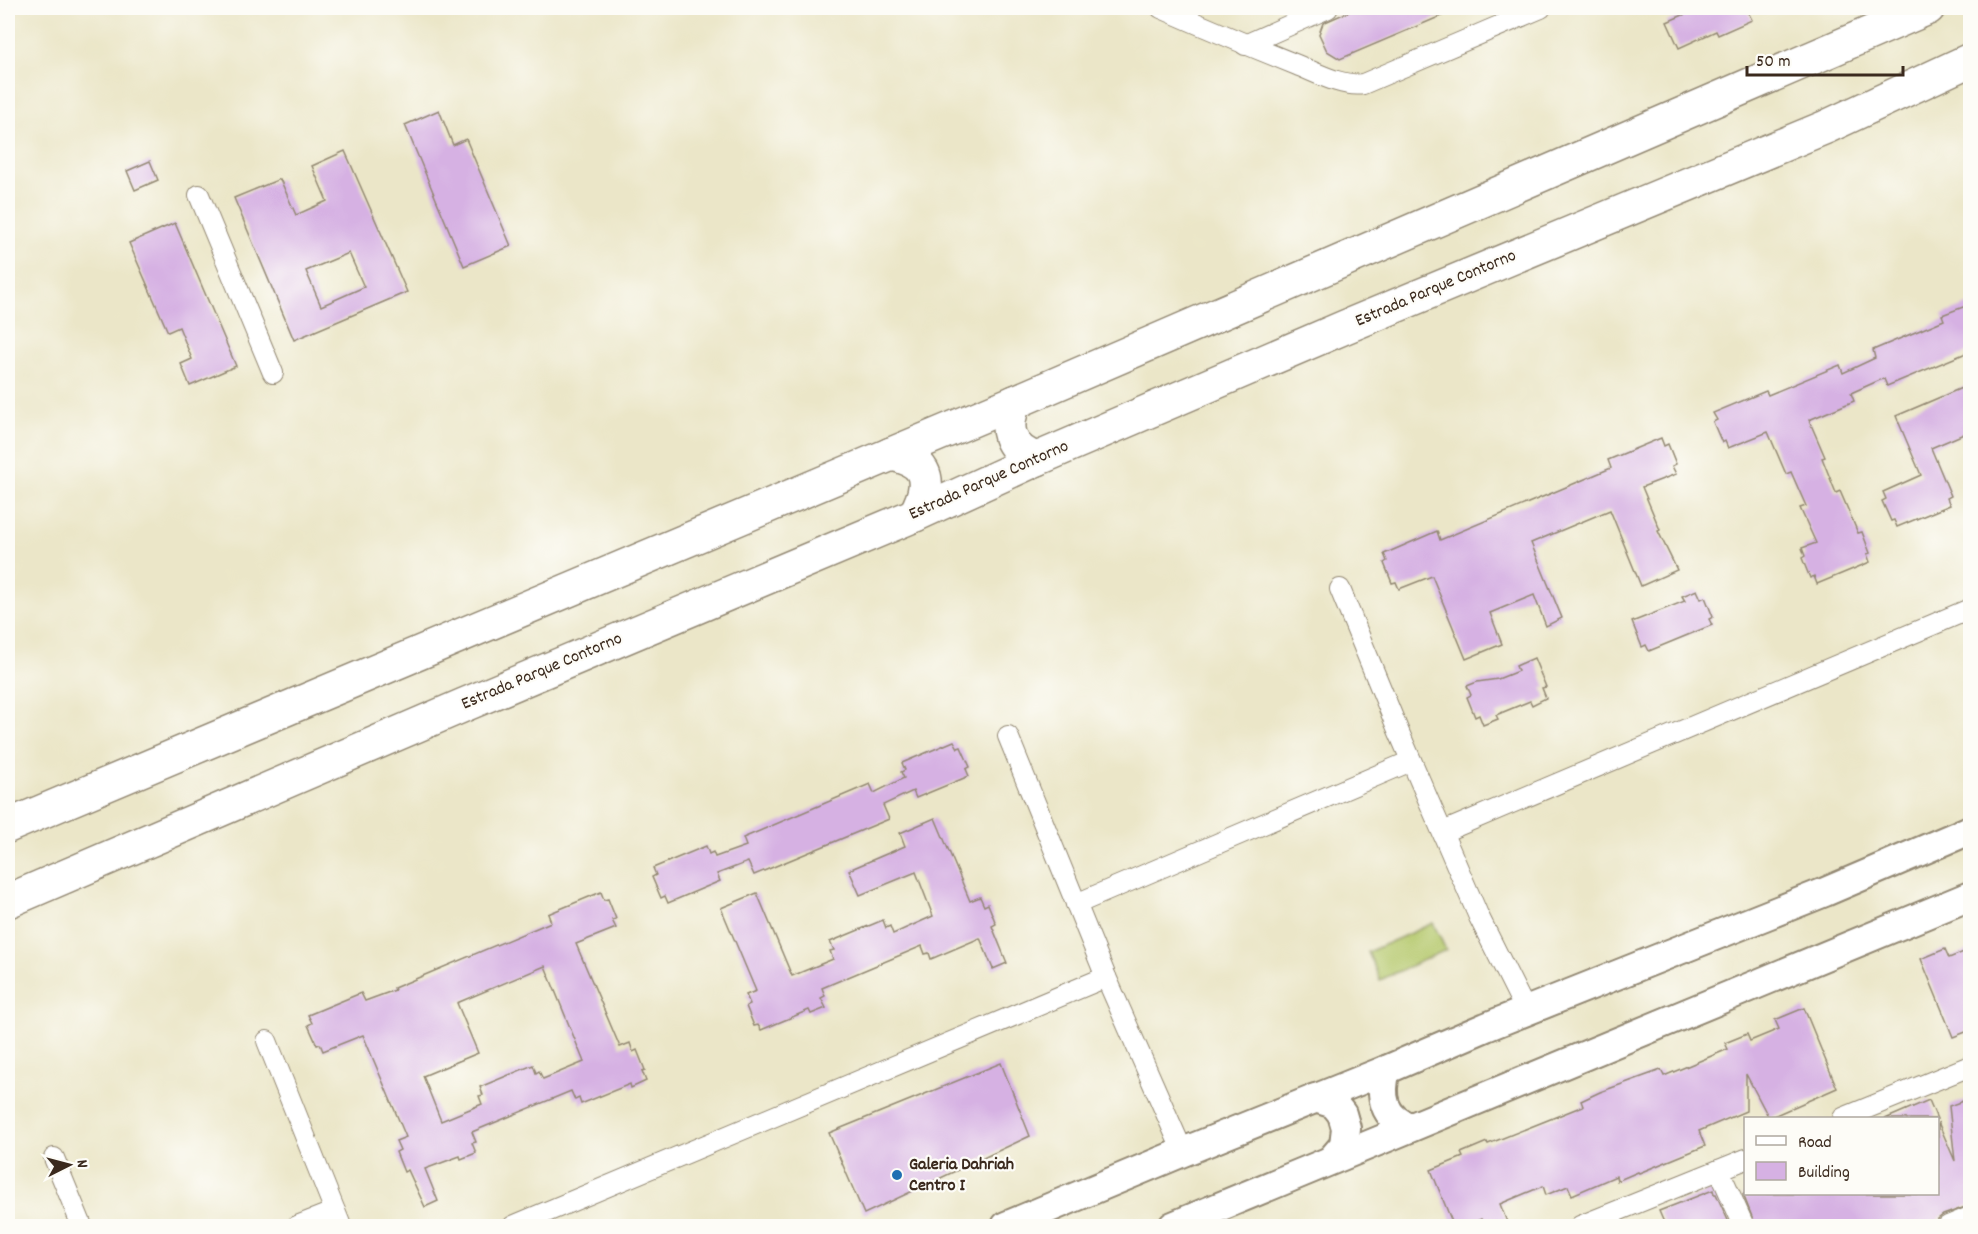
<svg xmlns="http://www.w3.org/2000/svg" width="1978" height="1234" font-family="Dekko,sans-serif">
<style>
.green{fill:#b4c86b;stroke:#787944;stroke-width:1.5}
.building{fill:#d6b1e3;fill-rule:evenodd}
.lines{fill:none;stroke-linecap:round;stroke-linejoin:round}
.street-casing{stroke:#938873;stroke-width:22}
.secondary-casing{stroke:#938873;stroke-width:32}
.highway-casing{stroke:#938873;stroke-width:36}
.street{stroke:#fff;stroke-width:20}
.secondary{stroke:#fff;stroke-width:28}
.highway{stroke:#fff;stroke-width:33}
.poi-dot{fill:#1f6fb2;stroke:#fdfcf7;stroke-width:2}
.labels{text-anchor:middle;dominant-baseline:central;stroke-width:4.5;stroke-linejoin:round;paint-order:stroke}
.street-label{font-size:18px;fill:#3b2a1e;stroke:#fdfcf7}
.poi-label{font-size:18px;font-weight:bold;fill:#3b2a1e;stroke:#fdfcf7;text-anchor:start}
</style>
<rect width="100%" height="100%" fill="#fdfcf7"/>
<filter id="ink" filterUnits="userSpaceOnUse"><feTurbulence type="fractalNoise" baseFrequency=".0167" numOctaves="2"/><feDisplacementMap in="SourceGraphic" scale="12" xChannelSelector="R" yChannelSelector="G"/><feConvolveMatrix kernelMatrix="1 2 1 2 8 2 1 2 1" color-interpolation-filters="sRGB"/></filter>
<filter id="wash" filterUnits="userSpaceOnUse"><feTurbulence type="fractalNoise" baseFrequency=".008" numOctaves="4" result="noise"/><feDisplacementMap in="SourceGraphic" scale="24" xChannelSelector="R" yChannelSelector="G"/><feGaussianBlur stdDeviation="1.35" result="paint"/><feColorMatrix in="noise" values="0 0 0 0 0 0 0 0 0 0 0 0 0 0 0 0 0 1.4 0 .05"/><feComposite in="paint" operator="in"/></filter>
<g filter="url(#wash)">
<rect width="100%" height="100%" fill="#ebe6c8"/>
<path class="green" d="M 1433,923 L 1446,950 L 1380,980 L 1368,952 Z"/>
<g id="blocks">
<g class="building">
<path d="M 1357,8 L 1460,8 L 1340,59 L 1327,51 L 1319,34 L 1323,23 Z"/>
<path d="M 1699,8 L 1746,8 L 1752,20 L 1718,35 L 1716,31 L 1679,48 L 1667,22 Z"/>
<path d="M 439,110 L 453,145 L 466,139 L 511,246 L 464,266 L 405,125 Z"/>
<path d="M 345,151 L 407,292 L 294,340 L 234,198 L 280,179 L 296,215 L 327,201 L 312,166 ZM 349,253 L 364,287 L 321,306 L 306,271 Z"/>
<path d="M 150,161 L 158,180 L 135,190 L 127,171 Z"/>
<path d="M 175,223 L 236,366 L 190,386 L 181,364 L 192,359 L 179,327 L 168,332 L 129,243 Z"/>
<path d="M 1971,304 L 1971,351 L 1887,386 L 1884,379 L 1880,380 L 1851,393 L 1854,401 L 1809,420 L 1825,457 L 1822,458 L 1836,493 L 1840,491 L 1858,533 L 1862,532 L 1870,553 L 1867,554 L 1870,562 L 1817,584 L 1814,576 L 1810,578 L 1802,558 L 1805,556 L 1802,548 L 1816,543 L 1800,508 L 1806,506 L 1791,472 L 1786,474 L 1768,432 L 1728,448 L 1725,441 L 1722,443 L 1713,422 L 1717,420 L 1713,413 L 1766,391 L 1768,395 L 1840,365 L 1843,373 L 1875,358 L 1873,350 L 1944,320 L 1942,315 Z"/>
<path d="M 1971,384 L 1971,431 L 1931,448 L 1951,496 L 1947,498 L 1950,505 L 1897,527 L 1894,520 L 1891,521 L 1882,501 L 1886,499 L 1883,492 L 1921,475 L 1896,416 Z"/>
<path d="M 1661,438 L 1664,446 L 1668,444 L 1676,464 L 1672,466 L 1676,474 L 1642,487 L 1660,530 L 1658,531 L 1677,570 L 1641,586 L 1610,510 L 1531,543 L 1562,618 L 1546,626 L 1534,595 L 1490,613 L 1502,644 L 1466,659 L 1432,576 L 1399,589 L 1396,582 L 1392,583 L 1384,563 L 1387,561 L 1384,554 L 1437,531 L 1440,540 L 1552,493 L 1611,468 L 1608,460 Z"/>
<path d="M 1697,590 L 1701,599 L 1705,597 L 1713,617 L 1709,619 L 1712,625 L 1649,651 L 1646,645 L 1642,647 L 1632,622 L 1685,601 L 1682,596 Z"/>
<path d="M 1534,658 L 1546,687 L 1542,688 L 1546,698 L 1532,705 L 1530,701 L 1496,715 L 1498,719 L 1483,725 L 1479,715 L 1475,717 L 1467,697 L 1471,695 L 1467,686 L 1477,682 L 1498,679 L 1518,671 L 1516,666 Z"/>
<path d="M 954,741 L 958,748 L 961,747 L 970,767 L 966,769 L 969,776 L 916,798 L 913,791 L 883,805 L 889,819 L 754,875 L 748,862 L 717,874 L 720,881 L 668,903 L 665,896 L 661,898 L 652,877 L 656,875 L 653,868 L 706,846 L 709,854 L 713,852 L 715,857 L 746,846 L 743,838 L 870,784 L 874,793 L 904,778 L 901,772 L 905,770 L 902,763 Z"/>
<path d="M 935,818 L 970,901 L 980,897 L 984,906 L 988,904 L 996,924 L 992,926 L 1007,963 L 993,969 L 980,938 L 931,959 L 929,953 L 925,954 L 922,946 L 822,988 L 825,996 L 821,998 L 826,1008 L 811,1014 L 809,1010 L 761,1030 L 758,1025 L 754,1026 L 746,1006 L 750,1004 L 746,995 L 756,991 L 721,908 L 757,893 L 792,976 L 833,959 L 830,951 L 834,950 L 830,942 L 883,920 L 886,928 L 890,926 L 893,934 L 933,916 L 916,872 L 860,895 L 849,870 L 905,846 L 900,833 Z"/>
<path d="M 601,892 L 604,900 L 608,899 L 616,919 L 612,920 L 616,928 L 576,944 L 620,1047 L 630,1043 L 633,1052 L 637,1050 L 645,1070 L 642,1071 L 646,1081 L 631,1088 L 630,1084 L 581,1104 L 579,1098 L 575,1100 L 571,1091 L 472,1132 L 476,1142 L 472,1143 L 476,1153 L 461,1159 L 460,1156 L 425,1169 L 438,1201 L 425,1207 L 408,1170 L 404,1172 L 396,1152 L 400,1150 L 396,1141 L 406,1137 L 363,1035 L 323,1051 L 320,1044 L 317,1045 L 308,1025 L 312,1023 L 308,1015 L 361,993 L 365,1001 L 395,990 L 394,988 L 551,922 L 548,914 ZM 545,966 L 584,1062 L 543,1079 L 539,1071 L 536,1073 L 533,1065 L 480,1087 L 483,1095 L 479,1096 L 482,1104 L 441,1121 L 423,1076 L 478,1053 L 457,1003 Z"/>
<path d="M 1945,949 L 1949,958 L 1971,949 L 1971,1030 L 1953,1037 L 1921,959 Z"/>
<path d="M 1804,1008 L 1837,1088 L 1769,1118 L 1746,1074 L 1746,1111 L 1699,1131 L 1705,1146 L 1639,1173 L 1638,1172 L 1617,1181 L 1616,1176 L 1572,1195 L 1568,1186 L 1546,1195 L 1543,1186 L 1500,1204 L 1507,1222 L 1494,1227 L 1484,1227 L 1481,1219 L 1464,1227 L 1454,1227 L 1431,1170 L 1463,1157 L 1461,1153 L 1487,1142 L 1488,1144 L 1583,1106 L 1581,1101 L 1600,1092 L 1661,1070 L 1664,1076 L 1728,1049 L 1725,1043 L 1747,1034 L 1750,1041 L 1779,1029 L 1775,1020 Z"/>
<path d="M 1001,1063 L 1030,1136 L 864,1214 L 829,1133 Z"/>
<path d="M 1971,1098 L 1971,1205 L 1943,1215 L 1938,1219 L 1936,1227 L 1756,1227 L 1743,1194 L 1938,1194 L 1938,1122 L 1955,1161 L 1949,1106 Z"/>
<path d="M 1929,1100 L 1937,1119 L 1885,1119 Z"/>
<path d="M 1713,1190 L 1714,1194 L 1716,1194 L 1731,1227 L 1666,1227 L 1659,1211 Z"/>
</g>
</g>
</g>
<g filter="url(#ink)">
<use href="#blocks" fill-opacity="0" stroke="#938873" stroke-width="1.5"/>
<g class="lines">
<g class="street-casing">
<g id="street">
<path d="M 1161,8 C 1207,28 1252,47 1297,65 C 1317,73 1342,87 1363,84 L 1541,8"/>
<path d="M 1245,45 L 1328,8"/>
<path d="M 199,195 L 273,373"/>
<path d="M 1340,589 L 1398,730 L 1479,917 L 1526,1011"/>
<path d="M 1008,736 L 1106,977 L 1183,1152"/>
<path d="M 1443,832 L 1970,609"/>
<path d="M 1076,904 L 1411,761"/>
<path d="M 267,1041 L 341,1226"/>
<path d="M 1843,1118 L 1970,1066"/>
<path d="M 54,1158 L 82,1226"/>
<path d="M 1719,1170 L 1744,1226"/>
<path d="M 297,1226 L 335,1211"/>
<path d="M 513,1226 L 1106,977"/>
<path d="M 1580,1226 L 1746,1159"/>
<path d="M 1948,1226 L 1970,1217"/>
</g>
</g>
<g class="secondary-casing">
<g id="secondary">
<path d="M 1386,1070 C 1379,1096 1383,1118 1410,1127"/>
<path d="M 1315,1098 L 1334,1104 L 1342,1114 L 1346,1128 L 1344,1145 L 1332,1159"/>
<path d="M 1006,1226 L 1183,1152 L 1386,1070 L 1486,1027 L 1825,892 L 1970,830"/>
<path d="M 1173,1226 L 1970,896"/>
</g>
</g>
<g class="highway-casing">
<g id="highway">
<path d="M 1015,402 C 1003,427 1008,450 1037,459"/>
<path d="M 891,454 C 897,455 904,457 910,460 C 934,472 925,497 915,515"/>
<path d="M 8,826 L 1015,402 L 1928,8"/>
<path d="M 8,901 L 464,705 L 915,515 L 1037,459 L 1345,327 L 1826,127 L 1970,60"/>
</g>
</g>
<use href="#street" class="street"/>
<use href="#secondary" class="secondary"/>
<use href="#highway" class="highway"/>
</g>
</g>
<circle class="poi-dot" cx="897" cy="1175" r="6"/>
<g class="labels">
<g class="street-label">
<text transform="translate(1436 289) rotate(-23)">Estrada Parque Contorno</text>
<text transform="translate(989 481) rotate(-24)">Estrada Parque Contorno</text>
<text transform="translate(542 672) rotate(-23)">Estrada Parque Contorno</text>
</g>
<g class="poi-label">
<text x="909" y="1165">Galeria Dahriah<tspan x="909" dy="21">Centro I</tspan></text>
</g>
</g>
<rect width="1978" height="1234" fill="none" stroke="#fdfcf7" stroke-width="30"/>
<rect x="1744" y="1117" width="195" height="78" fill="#fdfcf7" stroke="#afa8a0" stroke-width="1.5"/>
<rect x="1756" y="1136" width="30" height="9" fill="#ffffff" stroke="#afa8a0" stroke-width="1.5"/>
<text x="1798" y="1147" font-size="18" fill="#3b2a1e">Road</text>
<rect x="1756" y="1162" width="30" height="18" fill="#d6b1e3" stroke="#afa8a0" stroke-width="1.5"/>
<text x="1798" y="1177" font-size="18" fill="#3b2a1e">Building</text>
<g transform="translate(69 1165) rotate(84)" stroke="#fdfcf7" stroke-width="4.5" paint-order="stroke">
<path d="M0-4.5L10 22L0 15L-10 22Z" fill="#3b2a1e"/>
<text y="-9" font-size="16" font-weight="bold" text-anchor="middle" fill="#3b2a1e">N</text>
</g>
<path d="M1747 66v9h156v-9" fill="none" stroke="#3b2a1e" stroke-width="3"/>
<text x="1756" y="66" font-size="18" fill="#3b2a1e" stroke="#fdfcf7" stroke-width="4.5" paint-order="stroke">50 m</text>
</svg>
